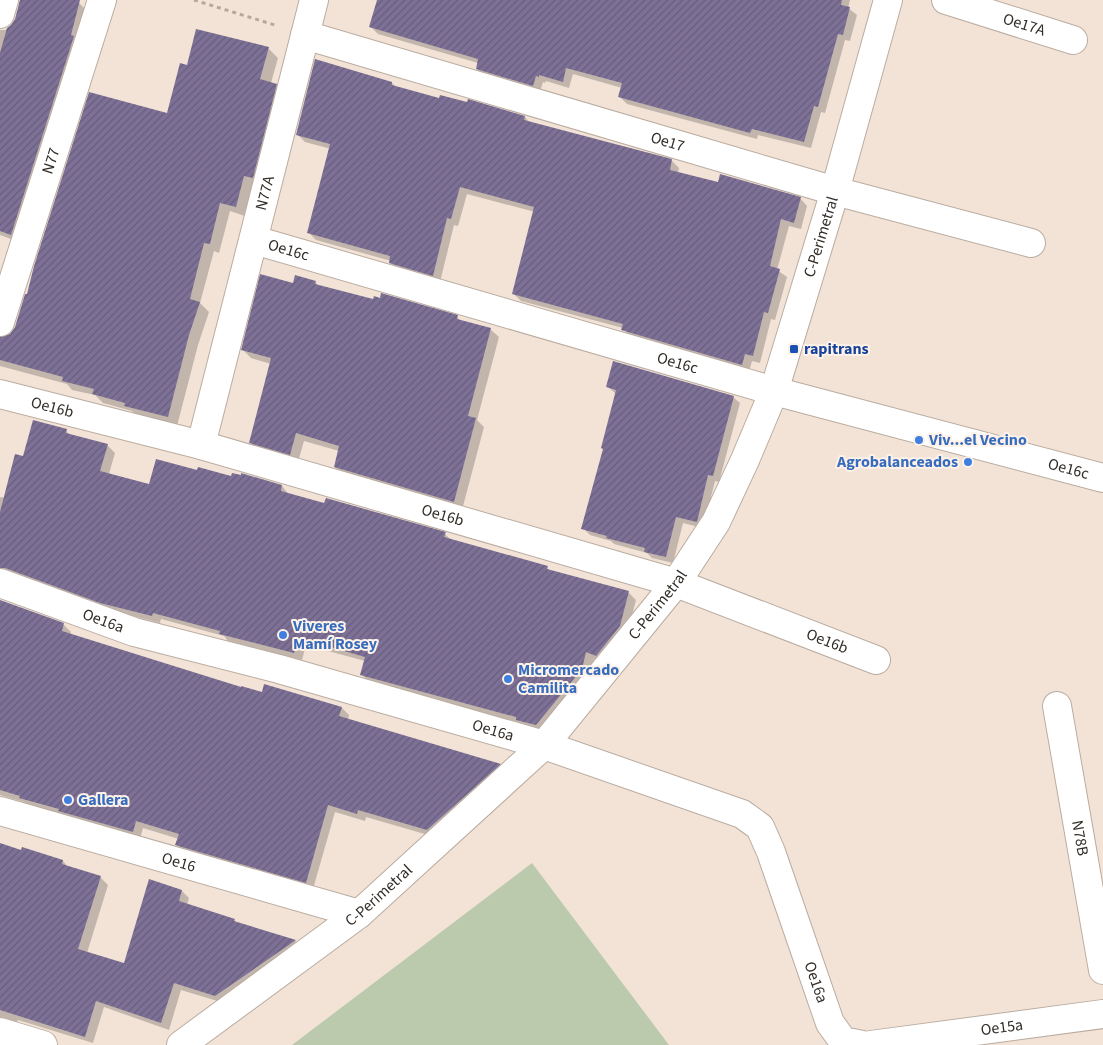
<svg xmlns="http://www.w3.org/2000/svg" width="1103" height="1045" font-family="'Source Sans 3',sans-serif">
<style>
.park{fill:#bbcaad}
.shadow{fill:#0003}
.building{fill:url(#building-hatch)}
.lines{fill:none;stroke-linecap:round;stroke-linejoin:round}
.street-casing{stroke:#baaca0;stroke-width:30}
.path{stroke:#b5a99f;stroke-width:3;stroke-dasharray:4 4;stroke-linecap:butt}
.street{stroke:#fff;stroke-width:28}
.transit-dot{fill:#1a4fb4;stroke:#fef1e7;stroke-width:2}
.shop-dot{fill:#3f7fe0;stroke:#fef1e7;stroke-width:2}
.labels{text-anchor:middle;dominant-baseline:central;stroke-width:4;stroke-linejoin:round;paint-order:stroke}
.street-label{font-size:16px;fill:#322d28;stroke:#fef1e7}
.transit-label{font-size:16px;font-weight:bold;fill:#164399;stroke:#fef1e7;text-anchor:start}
.shop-label{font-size:16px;font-weight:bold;fill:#366cbe;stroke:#fef1e7;text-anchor:start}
</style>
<defs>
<pattern id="building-hatch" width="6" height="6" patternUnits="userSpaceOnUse" patternTransform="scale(1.25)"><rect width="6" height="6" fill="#7e7197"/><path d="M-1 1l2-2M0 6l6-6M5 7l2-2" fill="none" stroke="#685d7b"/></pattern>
</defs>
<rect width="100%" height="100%" fill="#f3e3d7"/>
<path class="park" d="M 532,863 L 669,1045 L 292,1045 Z"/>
<g class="shadow">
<path d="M 20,0 L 68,0 L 79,3 L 87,11 L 19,242 L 0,235 L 0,30 L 5,30 L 12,26 L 16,19 Z"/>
<path d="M 378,0 L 850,0 L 848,8 L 857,15 L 850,41 L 845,40 L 825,113 L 821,112 L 811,148 L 758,135 L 757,139 L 627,104 L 620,97 L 622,88 L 573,74 L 569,88 L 546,81 L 545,83 L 543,82 L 540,92 L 484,76 L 477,69 L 478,63 L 378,34 L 371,27 Z"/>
<path d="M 268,48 L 278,58 L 271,83 L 276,85 L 285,94 L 245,216 L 230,211 L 219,253 L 214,251 L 200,303 L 209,312 L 198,345 L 177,426 L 135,415 L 132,411 L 103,403 L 95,395 L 72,390 L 67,384 L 0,366 L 0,338 L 12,334 L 168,115 L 188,66 Z"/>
<path d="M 392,83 L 397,88 L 440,99 L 468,103 L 469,101 L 525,117 L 530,123 L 672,161 L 679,168 L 678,173 L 718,184 L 800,198 L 807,206 L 801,229 L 789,226 L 777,270 L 787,277 L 775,320 L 771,319 L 760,363 L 752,361 L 749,372 L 630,337 L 623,328 L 521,301 L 514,294 L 535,212 L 467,194 L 458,226 L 454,225 L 440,282 L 397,270 L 390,262 L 391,261 L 316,240 L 309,233 L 331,149 L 305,142 L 297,134 Z"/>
<path d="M 315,282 L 320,287 L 374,301 L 457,317 L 462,322 L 490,329 L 499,337 L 477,420 L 484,427 L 462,510 L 343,475 L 335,467 L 339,451 L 304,441 L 298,462 L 259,451 L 251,442 L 271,364 L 251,358 L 243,350 L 294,284 Z"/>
<path d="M 608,387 L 733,397 L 740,403 L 719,482 L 715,481 L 703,528 L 683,523 L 673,563 L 652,558 L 647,553 L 614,544 L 611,541 L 590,535 L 583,528 L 604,449 L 616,394 Z"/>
<path d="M 66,431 L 71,436 L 107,445 L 115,453 L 109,474 L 150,485 L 198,472 L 282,486 L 289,495 L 445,534 L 452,541 L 547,568 L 551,572 L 629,593 L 636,600 L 627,634 L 604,663 L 594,659 L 589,677 L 544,732 L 525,727 L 521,723 L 369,682 L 361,674 L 365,661 L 306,645 L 302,660 L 228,641 L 224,636 L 161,619 L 160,623 L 109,610 L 0,577 L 0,497 L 5,498 L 24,458 Z"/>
<path d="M 0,601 L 63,624 L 71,632 L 70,635 L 263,694 L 342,708 L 349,715 L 348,720 L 500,765 L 507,772 L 435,837 L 366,817 L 365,821 L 335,812 L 313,889 L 184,852 L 177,845 L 179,839 L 143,828 L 140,839 L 28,806 L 24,802 L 0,795 Z"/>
<path d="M 0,844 L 22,851 L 22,849 L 63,861 L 69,868 L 100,877 L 108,885 L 87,953 L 124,965 L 182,891 L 189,898 L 187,905 L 234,920 L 238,924 L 295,941 L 302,948 L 224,1003 L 181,990 L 169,1030 L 104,1007 L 93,1043 L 18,1020 L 17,1022 L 0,1017 Z"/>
</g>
<g class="building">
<path d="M 20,0 L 80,0 L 71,35 L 74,36 L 11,235 L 0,231 L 0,53 L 7,28 L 11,25 L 15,19 Z"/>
<path d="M 377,0 L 842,0 L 841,5 L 850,7 L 843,35 L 838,34 L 818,107 L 814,106 L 804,142 L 752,129 L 750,133 L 618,97 L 622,83 L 566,68 L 563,82 L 539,75 L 539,77 L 536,76 L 533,86 L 476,69 L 478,59 L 369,27 Z"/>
<path d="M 196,29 L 269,47 L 260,79 L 277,84 L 253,178 L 244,176 L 236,207 L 220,203 L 210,244 L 204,243 L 190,299 L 200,302 L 189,335 L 168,417 L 124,406 L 125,403 L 92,394 L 94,389 L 62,381 L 63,377 L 0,360 L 0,337 L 10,334 L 15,327 L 25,294 L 27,294 L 34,266 L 89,92 L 167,113 L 180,63 L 187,65 Z"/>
<path d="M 315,59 L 392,82 L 392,85 L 439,98 L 440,95 L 467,102 L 468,99 L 525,116 L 524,120 L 672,159 L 670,170 L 718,182 L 720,174 L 801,197 L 794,223 L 781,219 L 770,266 L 780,269 L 768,313 L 764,312 L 753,356 L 745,354 L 742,365 L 621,330 L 623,324 L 512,294 L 534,207 L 460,187 L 451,219 L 447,218 L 433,276 L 389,263 L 390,256 L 307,233 L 330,144 L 296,135 Z"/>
<path d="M 260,274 L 293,283 L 295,275 L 316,281 L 315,284 L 373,299 L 374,296 L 380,298 L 381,293 L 458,315 L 457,319 L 491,328 L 468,416 L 476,418 L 454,502 L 334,467 L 339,446 L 296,433 L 290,455 L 249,443 L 271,358 L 241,350 Z"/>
<path d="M 613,361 L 734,396 L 713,476 L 708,475 L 697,522 L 676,517 L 666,557 L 644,552 L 645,548 L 606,538 L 607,536 L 581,529 L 603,449 L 601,448 L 616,390 L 606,387 Z"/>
<path d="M 33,420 L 67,429 L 66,433 L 108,444 L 100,471 L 149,484 L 156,459 L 197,470 L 198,467 L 231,476 L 232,473 L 241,475 L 241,473 L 282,485 L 281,491 L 324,503 L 326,498 L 446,532 L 444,537 L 548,566 L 547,569 L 629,591 L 620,626 L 596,656 L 586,652 L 582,669 L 536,725 L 516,720 L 516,717 L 360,675 L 365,657 L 299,638 L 294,653 L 219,634 L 220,631 L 153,613 L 152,616 L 100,603 L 5,568 L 0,568 L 0,512 L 15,454 L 23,456 Z"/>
<path d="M 0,600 L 64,623 L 62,631 L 241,687 L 241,686 L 262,692 L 264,684 L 342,707 L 339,716 L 501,764 L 427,830 L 358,810 L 357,814 L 328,805 L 306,883 L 175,845 L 179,834 L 136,821 L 133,832 L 58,811 L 59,809 L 19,798 L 20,796 L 0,790 Z"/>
<path d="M 0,843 L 21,850 L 22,847 L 63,860 L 62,864 L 101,876 L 78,949 L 124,963 L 149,879 L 182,890 L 179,901 L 235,919 L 234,921 L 296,940 L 215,996 L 174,983 L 161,1023 L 96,1001 L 85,1037 L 0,1010 Z"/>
</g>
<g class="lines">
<g class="street-casing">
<g id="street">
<path id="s1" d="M 946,0 L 1073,40"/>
<path d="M 0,14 L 4,0"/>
<path id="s2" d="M 305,35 L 835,191 L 1031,243"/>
<path id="s3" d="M 254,240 L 774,391 L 1103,478"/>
<path id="s4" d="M 0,322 L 102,0"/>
<path id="s5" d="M 0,394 L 201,445 L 676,583 L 876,660"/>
<path id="s6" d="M 201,445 L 314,0"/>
<path id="s7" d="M 0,583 L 134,632 L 279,669 L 544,745 L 742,814 L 760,827 L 771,852 L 830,1023 L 843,1041 L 862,1045"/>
<path id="s8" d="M 1057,706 L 1103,970"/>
<path id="s9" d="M 0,811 L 359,914"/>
<path d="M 0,1032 L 43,1045"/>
<path id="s10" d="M 181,1045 L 359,914 L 544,745 L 676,583 L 716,522 L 745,460 L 774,391 L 835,191 L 888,0"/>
<path id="s11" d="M 871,1045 L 1103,1014"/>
</g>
</g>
<path class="path" d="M 194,0 L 278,26"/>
<use href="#street" class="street"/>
</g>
<rect class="transit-dot" x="789" y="344" width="10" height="10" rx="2.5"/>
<g class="shop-dot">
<circle cx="919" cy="440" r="5"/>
<circle cx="968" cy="462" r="5"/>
<circle cx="283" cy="635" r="5"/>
<circle cx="508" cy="679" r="5"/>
<circle cx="68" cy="800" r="5"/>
</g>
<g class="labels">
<g class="street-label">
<text stroke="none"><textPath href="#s1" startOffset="82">Oe17A</textPath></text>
<text stroke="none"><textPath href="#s2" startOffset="378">Oe17</textPath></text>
<text stroke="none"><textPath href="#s4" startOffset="169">N77</textPath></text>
<text stroke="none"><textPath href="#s6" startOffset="260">N77A</textPath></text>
<text stroke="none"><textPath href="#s10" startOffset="1058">C-Perimetral</textPath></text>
<text stroke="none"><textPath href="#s3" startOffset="36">Oe16c</textPath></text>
<text stroke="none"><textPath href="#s3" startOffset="441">Oe16c</textPath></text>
<text stroke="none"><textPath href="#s5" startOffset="54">Oe16b</textPath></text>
<text stroke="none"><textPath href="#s3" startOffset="846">Oe16c</textPath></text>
<text stroke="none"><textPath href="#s5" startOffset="459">Oe16b</textPath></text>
<text stroke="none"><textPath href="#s10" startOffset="652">C-Perimetral</textPath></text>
<text stroke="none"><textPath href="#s7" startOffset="110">Oe16a</textPath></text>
<text stroke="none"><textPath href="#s5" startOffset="864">Oe16b</textPath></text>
<text stroke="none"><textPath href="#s7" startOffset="515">Oe16a</textPath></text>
<text stroke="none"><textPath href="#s8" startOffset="134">N78B</textPath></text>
<text stroke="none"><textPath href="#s9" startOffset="186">Oe16</textPath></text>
<text stroke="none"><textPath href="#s10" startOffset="248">C-Perimetral</textPath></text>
<text stroke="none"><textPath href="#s7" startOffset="965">Oe16a</textPath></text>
<text stroke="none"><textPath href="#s11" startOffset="132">Oe15a</textPath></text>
</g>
<g class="transit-label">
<text x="804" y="349">rapitrans</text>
</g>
<g class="shop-label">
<text x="929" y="440">Viv...el Vecino</text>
<text x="958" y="462" text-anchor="end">Agrobalanceados</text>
<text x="293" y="626">Viveres<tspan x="293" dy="18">Mamí Rosey</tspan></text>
<text x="518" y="670">Micromercado<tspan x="518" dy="18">Camilita</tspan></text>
<text x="78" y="800">Gallera</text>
</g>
</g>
</svg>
